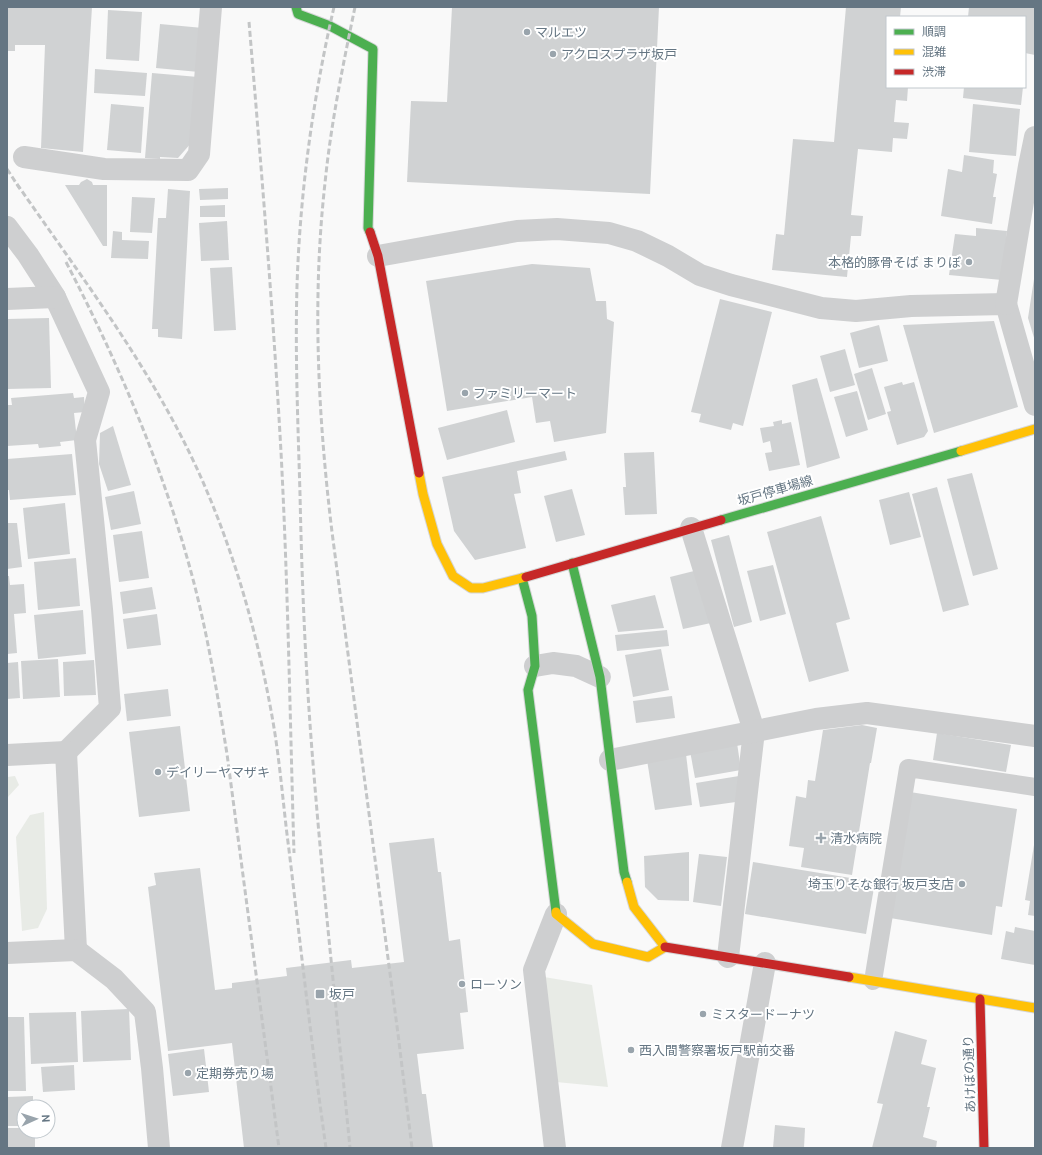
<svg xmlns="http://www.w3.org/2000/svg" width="1042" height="1155" font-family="Cabin,'Noto Sans JP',sans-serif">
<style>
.green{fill:#e8ebe6}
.building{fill:#d0d2d3}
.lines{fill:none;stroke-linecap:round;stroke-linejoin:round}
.fast-casing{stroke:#d5d6d7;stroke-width:11}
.slow-casing{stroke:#d5d6d7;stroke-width:11}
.jam-casing{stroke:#d5d6d7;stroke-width:11}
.lane{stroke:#cecfd0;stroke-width:18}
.street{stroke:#cecfd0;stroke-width:22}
.fast{stroke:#4caf50;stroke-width:9}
.slow{stroke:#ffc107;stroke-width:9}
.jam{stroke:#c62828;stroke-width:9}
.rail{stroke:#c3c5c6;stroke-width:3;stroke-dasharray:6 3;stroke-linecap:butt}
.poi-dot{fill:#99a4ac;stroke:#fff;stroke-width:1.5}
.labels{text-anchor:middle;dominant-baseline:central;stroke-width:4;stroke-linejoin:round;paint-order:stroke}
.poi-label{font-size:13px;fill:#657683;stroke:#fff;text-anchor:start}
.street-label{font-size:13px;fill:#657683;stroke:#fff}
</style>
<rect width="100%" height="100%" fill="#f9f9f9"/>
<g class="green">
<path d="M 15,776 L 19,785 L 7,798 L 7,777 Z"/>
<path d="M 44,812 L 47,909 L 38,928 L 22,931 L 16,837 L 30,815 Z"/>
<path d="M 544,977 L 592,985 L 608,1087 L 556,1082 Z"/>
</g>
<g class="building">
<path d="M 7,7 L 92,7 L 83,152 L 41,148 L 45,45 L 15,45 L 15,51 L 7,51 Z"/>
<path d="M 452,7 L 659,7 L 650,194 L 407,182 L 411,101 L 447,102 Z"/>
<path d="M 846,7 L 901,7 L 900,17 L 887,17 L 887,87 L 908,87 L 907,101 L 896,100 L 894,122 L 909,123 L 907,139 L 893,138 L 892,152 L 858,149 L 851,215 L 863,216 L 861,236 L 851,236 L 847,277 L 772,270 L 776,234 L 784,235 L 793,139 L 834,142 Z"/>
<path d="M 969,7 L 1035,8 L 1035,55 L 1025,53 L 1025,17 L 968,17 Z"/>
<path d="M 108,10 L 142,12 L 139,61 L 106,59 Z"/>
<path d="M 160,24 L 203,28 L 199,72 L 156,68 Z"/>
<path d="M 95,69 L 147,73 L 145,96 L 94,93 Z"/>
<path d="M 152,73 L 198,77 L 192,142 L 178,158 L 160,157 L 160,159 L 145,158 Z"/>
<path d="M 964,87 L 1023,87 L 1021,105 L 963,98 Z"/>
<path d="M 111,104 L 144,107 L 141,153 L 107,150 Z"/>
<path d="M 973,104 L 1020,109 L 1016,156 L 969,152 Z"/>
<path d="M 964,155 L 994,160 L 993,173 L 997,174 L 993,197 L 996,197 L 992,224 L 941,216 L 948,169 L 962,172 Z"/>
<path d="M 87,179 L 92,182 L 93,185 L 107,185 L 107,246 L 103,246 L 65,185 L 79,185 L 81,182 Z"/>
<path d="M 228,188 L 228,199 L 200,200 L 199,189 Z"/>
<path d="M 168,189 L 190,191 L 182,339 L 158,337 L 158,329 L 152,329 L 158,218 L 166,218 Z"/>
<path d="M 132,197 L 155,198 L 152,233 L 130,232 Z"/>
<path d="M 225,205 L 225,217 L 200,217 L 200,206 Z"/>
<path d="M 227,221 L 229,260 L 201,261 L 199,223 Z"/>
<path d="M 976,228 L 1007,231 L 1002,280 L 949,275 L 955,234 L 976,236 Z"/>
<path d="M 113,231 L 122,232 L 122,240 L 149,241 L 148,259 L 111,258 Z"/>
<path d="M 532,264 L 590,268 L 596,301 L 606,301 L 607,319 L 614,322 L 606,433 L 554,442 L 550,421 L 536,423 L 532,397 L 447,411 L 426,281 Z"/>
<path d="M 232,267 L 236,330 L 214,331 L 210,268 Z"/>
<path d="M 1034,279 L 1035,279 L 1035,341 L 1028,318 Z"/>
<path d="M 720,299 L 772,312 L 743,426 L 733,423 L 731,430 L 699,422 L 701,414 L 691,412 Z"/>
<path d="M 49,318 L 51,388 L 7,389 L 7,319 Z"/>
<path d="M 994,321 L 1018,407 L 934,433 L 903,325 Z"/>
<path d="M 879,325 L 888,361 L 859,368 L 850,333 Z"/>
<path d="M 845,349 L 855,385 L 830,392 L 820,356 Z"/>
<path d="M 872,368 L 886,414 L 868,420 L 854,374 Z"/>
<path d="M 817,378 L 840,458 L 807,468 L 792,385 Z"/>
<path d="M 902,382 L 903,385 L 914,382 L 928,431 L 924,437 L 897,445 L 887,412 L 891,411 L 884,387 Z"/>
<path d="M 857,391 L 868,430 L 846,437 L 834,397 Z"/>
<path d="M 73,393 L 74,398 L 84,397 L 85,412 L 74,413 L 77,440 L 60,442 L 61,446 L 39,448 L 38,444 L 7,446 L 7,405 L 12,405 L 11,398 Z"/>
<path d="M 507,410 L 515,442 L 447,460 L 438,428 Z"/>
<path d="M 782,420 L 782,424 L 791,422 L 800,465 L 769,471 L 765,453 L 772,452 L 770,441 L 763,443 L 760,428 L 774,426 L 773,422 Z"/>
<path d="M 113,426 L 131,485 L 108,491 L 99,464 L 100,433 Z"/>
<path d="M 565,451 L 567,460 L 517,471 L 521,493 L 514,494 L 526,548 L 475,560 L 454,531 L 442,477 Z"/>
<path d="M 654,452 L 657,514 L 625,515 L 623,487 L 626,487 L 624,453 Z"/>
<path d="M 72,454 L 76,495 L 10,500 L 9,490 L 7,490 L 7,459 Z"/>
<path d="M 972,473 L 998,569 L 973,576 L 947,479 Z"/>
<path d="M 937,487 L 969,605 L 943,612 L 912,494 Z"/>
<path d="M 572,489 L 585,535 L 556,542 L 544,496 Z"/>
<path d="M 134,491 L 141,524 L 111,530 L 105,497 Z"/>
<path d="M 909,492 L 921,537 L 890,545 L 879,500 Z"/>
<path d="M 65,503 L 70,554 L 28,559 L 23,508 Z"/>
<path d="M 821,516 L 850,619 L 836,623 L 849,671 L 809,682 L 767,532 Z"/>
<path d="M 7,523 L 17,523 L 22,567 L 7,569 Z"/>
<path d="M 142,531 L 149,578 L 119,582 L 113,535 Z"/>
<path d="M 729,535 L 752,622 L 734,627 L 711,540 Z"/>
<path d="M 76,558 L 80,606 L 38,610 L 34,562 Z"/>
<path d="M 773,565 L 786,614 L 760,621 L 747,571 Z"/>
<path d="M 698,570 L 711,623 L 683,629 L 670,577 Z"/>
<path d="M 7,576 L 9,576 L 10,585 L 24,584 L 26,613 L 14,614 L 17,653 L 7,654 Z"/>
<path d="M 152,587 L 156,609 L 123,614 L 120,592 Z"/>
<path d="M 655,595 L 664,628 L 618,632 L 611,605 Z"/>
<path d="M 83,610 L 86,654 L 38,659 L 34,615 Z"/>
<path d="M 157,614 L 161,645 L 127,649 L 123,619 Z"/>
<path d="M 667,630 L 669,646 L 617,651 L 615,635 Z"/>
<path d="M 661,649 L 669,690 L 633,697 L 625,655 Z"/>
<path d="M 58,659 L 60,697 L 23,699 L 21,661 Z"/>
<path d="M 94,660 L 96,695 L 64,696 L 63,662 Z"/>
<path d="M 18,662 L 20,698 L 7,699 L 7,663 Z"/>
<path d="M 168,689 L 171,716 L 127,721 L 124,694 Z"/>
<path d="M 672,696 L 675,718 L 636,723 L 633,701 Z"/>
<path d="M 862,725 L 877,728 L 871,763 L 870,763 L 852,875 L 801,867 L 804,848 L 789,846 L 796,796 L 806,798 L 808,780 L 815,781 L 823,730 Z"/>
<path d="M 180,726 L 190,811 L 139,817 L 129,732 Z"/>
<path d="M 937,733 L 1011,745 L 1006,772 L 933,760 Z"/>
<path d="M 737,743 L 741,770 L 695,778 L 690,751 Z"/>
<path d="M 686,754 L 692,805 L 655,810 L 647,760 Z"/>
<path d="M 739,776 L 743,801 L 700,807 L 696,783 Z"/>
<path d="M 910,792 L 1017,809 L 1002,907 L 996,906 L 992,935 L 890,918 Z"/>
<path d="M 434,838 L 438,872 L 441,872 L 449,941 L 460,939 L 468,1012 L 460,1013 L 464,1049 L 417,1054 L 422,1094 L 426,1094 L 433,1148 L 244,1148 L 232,1043 L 168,1051 L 148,887 L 156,885 L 154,873 L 200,868 L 215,990 L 232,988 L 232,983 L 287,976 L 286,968 L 351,960 L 352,968 L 404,962 L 389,843 Z"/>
<path d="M 1034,845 L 1035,845 L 1035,916 L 1028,915 L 1030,901 L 1025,900 Z"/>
<path d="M 689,852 L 689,901 L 658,900 L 645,887 L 644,856 Z"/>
<path d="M 699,854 L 727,857 L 721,906 L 693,902 Z"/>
<path d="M 753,862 L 875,882 L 866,934 L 745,914 Z"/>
<path d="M 1015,927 L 1035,931 L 1035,965 L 1001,959 L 1006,931 L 1014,933 Z"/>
<path d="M 129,1009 L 131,1060 L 83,1062 L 81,1011 Z"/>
<path d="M 76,1012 L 78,1062 L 31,1064 L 29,1013 Z"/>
<path d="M 7,1017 L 24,1017 L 26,1091 L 7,1091 Z"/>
<path d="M 895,1031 L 927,1040 L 921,1064 L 936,1068 L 927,1107 L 930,1107 L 923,1137 L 937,1141 L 936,1148 L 872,1148 L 883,1104 L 877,1103 Z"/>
<path d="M 204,1049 L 209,1092 L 173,1096 L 168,1054 Z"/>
<path d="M 74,1065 L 75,1090 L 43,1092 L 41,1067 Z"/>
<path d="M 33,1096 L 33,1107 L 24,1107 L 24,1126 L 7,1126 L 7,1097 Z"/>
<path d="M 775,1125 L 805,1128 L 804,1148 L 773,1148 Z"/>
<path d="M 7,1128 L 24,1128 L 24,1131 L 35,1131 L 35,1148 L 7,1148 Z"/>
</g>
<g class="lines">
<g class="fast-casing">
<g id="fast">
<path d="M 296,7 L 298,14 L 330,26 L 373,49 L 368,228 L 370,232"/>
<path d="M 721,520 L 961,451"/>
<path d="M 572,563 L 600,677 L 624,872 L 627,882"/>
<path d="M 522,578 L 532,616 L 535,666 L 528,690 L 556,912"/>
</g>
</g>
<g class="slow-casing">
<g id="slow">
<path d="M 961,451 L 1035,429"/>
<path d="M 419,473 L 423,494 L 437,544 L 453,576 L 471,588 L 483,588 L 526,577"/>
<path d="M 556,912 L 556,914 L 593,944 L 648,957 L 665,947 L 634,907 L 627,882"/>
<path d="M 849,977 L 1035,1008"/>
</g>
</g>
<g class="jam-casing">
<g id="jam">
<path d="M 370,232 L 378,256 L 419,473"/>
<path d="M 526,577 L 721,520"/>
<path d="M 665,947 L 849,977"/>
<path d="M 980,999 L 984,1148"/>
</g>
</g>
<path class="lane" d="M 873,981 L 908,768 L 1035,787"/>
<g class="street">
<path d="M 24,157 L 104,169 L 188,170 L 199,154 L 211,7"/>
<path d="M 7,227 L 28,255 L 55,297 L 99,392 L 85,440 L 102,609 L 110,708 L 66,752"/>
<path d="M 378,256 L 517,231 L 557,229 L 609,233 L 637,241 L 668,256 L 700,275 L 731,285 L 821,308 L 856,311 L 911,306 L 1006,304 L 1035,405"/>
<path d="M 7,299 L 55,297"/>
<path d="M 1006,304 L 1029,166 L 1035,137"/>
<path d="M 691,528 L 754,731 L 728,957"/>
<path d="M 535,666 L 553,663 L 576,666 L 600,677"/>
<path d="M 7,755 L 66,752 L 76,950"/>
<path d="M 610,760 L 816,719 L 867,713 L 1035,736"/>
<path d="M 7,953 L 76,950 L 114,979 L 145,1012 L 152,1068 L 159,1148"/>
<path d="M 555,1148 L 534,970 L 556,914"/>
<path d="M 732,1148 L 765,963"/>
</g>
<use href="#fast" class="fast"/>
<use href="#slow" class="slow"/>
<use href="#jam" class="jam"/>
<g class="rail">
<path d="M 334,7 C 313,98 300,192 297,286 C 295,355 298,425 300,494 C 302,588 306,682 314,775 C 324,900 338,1024 350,1148"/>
<path d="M 355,7 C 343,65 331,123 325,183 C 312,299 318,416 332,532 L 398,1034 L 412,1148"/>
<path d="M 249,22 C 261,165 273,308 281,452 C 288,585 290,719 294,853"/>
<path d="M 7,169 L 20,189"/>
<path d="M 17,184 C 82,278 152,369 199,473 C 234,551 257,632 272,716 C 280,760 283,805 289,850 C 301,949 312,1049 326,1148"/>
<path d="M 66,262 C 120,366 166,474 195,587 C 209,642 218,698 227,754 L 279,1148"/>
</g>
</g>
<g class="poi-dot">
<circle cx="527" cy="32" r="4"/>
<circle cx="553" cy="54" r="4"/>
<circle cx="969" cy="262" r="4"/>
<circle cx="465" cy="393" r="4"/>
<circle cx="158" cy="772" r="4"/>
<path d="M819 832h4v4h4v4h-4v4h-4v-4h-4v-4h4z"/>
<circle cx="962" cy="884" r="4"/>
<circle cx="462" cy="984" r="4"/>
<rect x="315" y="989" width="10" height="10" rx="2"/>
<circle cx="703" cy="1014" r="4"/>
<circle cx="631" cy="1050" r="4"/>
<circle cx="188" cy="1073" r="4"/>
</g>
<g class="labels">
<g class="poi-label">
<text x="535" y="32">マルエツ</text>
<text x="561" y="54">アクロスプラザ坂戸</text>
<text x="961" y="262" text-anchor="end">本格的豚骨そば まりぼ</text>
<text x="473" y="393">ファミリーマート</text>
<text x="166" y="772">デイリーヤマザキ</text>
<text x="830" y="838">清水病院</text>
<text x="954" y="884" text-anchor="end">埼玉りそな銀行 坂戸支店</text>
<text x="470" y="984">ローソン</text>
<text x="329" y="994">坂戸</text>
<text x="711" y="1014">ミスタードーナツ</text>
<text x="639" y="1050">西入間警察署坂戸駅前交番</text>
<text x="196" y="1073">定期券売り場</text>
</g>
<g class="street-label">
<text transform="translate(775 490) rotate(-16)">坂戸停車場線</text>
<text transform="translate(969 1074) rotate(-92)">あけぼの通り</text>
</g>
</g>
<rect width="1042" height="1155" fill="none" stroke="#657683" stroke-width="16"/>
<rect x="886" y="16" width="140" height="72" fill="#ffffff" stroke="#c1c8cd"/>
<rect x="894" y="29" width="20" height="6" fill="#4caf50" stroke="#c1c8cd"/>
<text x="922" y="36" font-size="12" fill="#657683">順調</text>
<rect x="894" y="49" width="20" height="6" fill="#ffc107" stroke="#c1c8cd"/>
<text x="922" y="56" font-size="12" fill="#657683">混雑</text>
<rect x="894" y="69" width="20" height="6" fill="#c62828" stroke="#c1c8cd"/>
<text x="922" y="76" font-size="12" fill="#657683">渋滞</text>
<g transform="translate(36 1119) rotate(87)"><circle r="19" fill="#ffffff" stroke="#c1c8cd"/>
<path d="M0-3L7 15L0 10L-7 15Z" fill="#99a4ac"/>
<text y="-6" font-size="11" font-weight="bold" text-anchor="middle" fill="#657683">N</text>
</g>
</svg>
